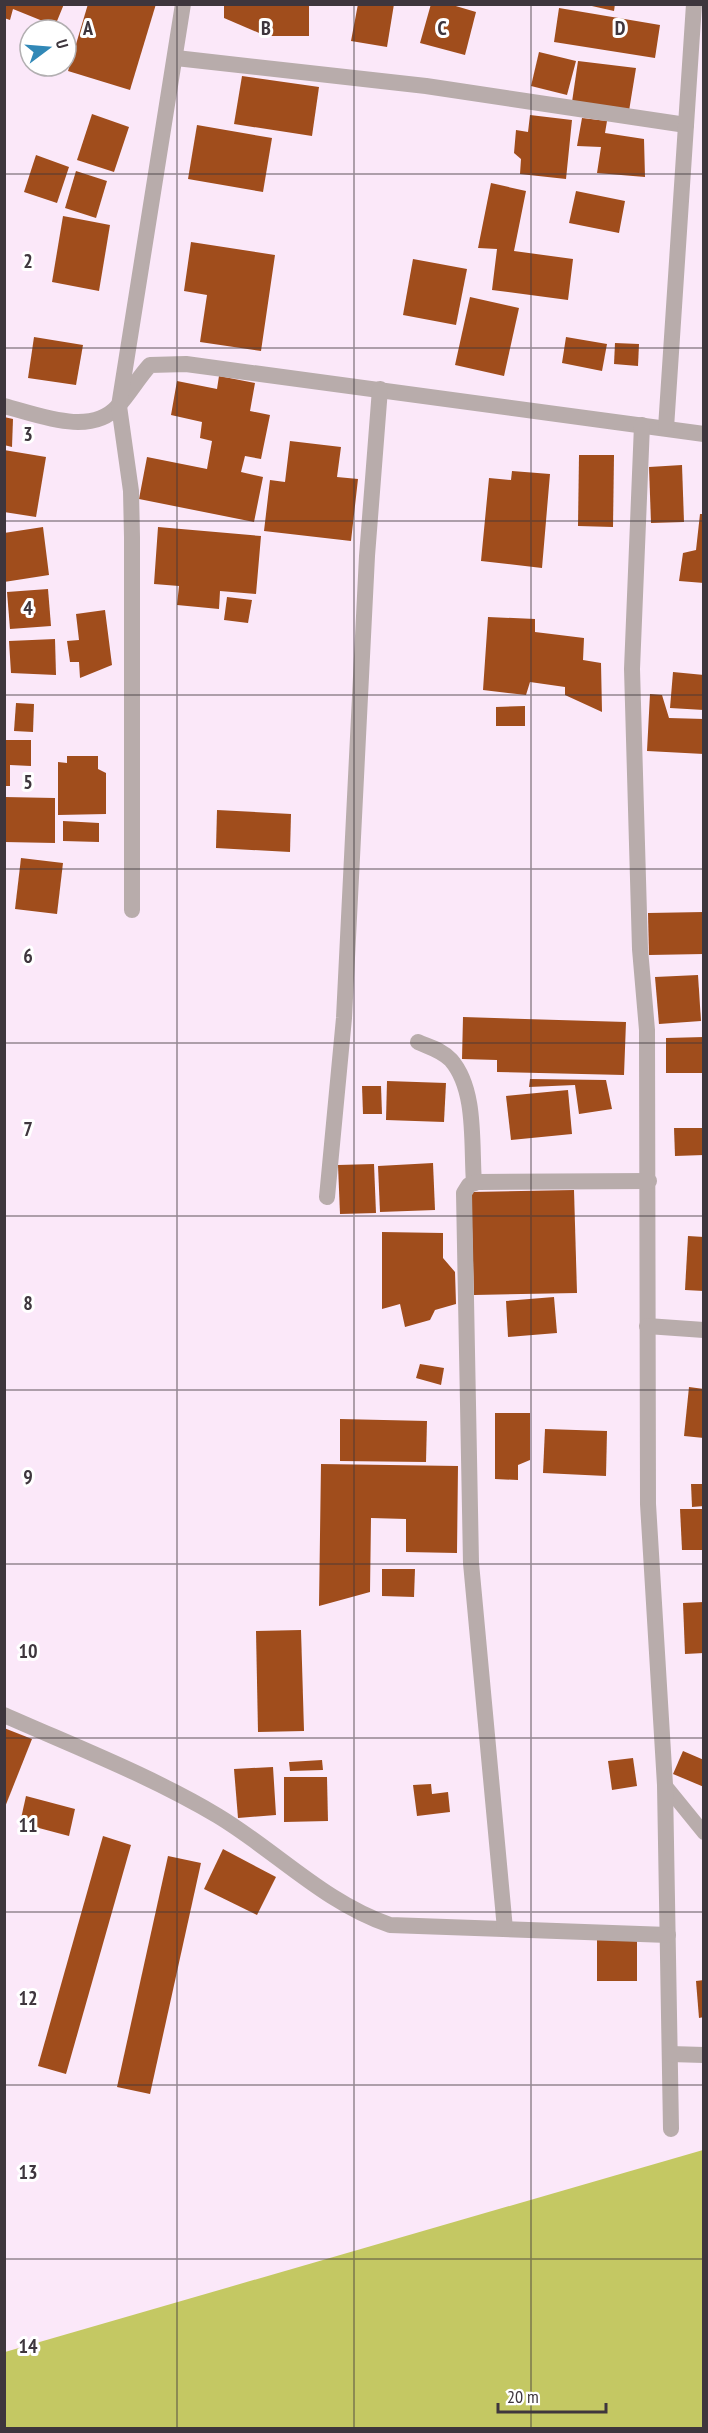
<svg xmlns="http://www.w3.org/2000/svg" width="708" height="2433" font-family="'PT Sans Narrow',sans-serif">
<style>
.forest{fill:#c4c863}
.building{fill:#a04d1c}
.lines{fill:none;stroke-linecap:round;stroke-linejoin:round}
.service{stroke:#b8acab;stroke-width:14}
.minor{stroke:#b8acab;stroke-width:16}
.grid{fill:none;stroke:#3e363d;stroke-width:1.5;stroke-opacity:0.55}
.grid-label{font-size:20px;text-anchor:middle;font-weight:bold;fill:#3e363d;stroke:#fff;stroke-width:6;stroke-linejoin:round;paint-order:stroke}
</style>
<rect width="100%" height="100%" fill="#fbe8f9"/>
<path class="forest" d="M 703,2150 L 703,2428 L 5,2428 L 5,2352 Z"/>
<g class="building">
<path d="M 4,4 L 64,4 L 55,26 L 13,9 L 10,20 L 4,18 Z"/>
<path d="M 88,4 L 156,4 L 130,90 L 68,71 Z"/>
<path d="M 224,4 L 309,4 L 309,36 L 266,36 L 224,18 Z"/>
<path d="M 358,4 L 394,4 L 387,47 L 351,41 Z"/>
<path d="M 431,4 L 449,4 L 476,12 L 465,55 L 420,43 Z"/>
<path d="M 583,4 L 615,4 L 614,11 Z"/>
<path d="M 559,8 L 660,25 L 655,58 L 554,42 Z"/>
<path d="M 539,52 L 576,61 L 567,95 L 531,86 Z"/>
<path d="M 578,61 L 636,68 L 629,111 L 572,102 Z"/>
<path d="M 242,76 L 319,87 L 312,136 L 234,124 Z"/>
<path d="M 92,114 L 129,127 L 114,172 L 77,160 Z"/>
<path d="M 530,115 L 572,120 L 566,179 L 520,174 L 521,159 L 514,153 L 516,130 L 528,132 Z"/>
<path d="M 582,118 L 607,121 L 605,133 L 644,139 L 645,177 L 597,173 L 601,147 L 577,146 Z"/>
<path d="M 197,125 L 272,138 L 263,192 L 188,179 Z"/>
<path d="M 36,155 L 69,167 L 57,203 L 24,192 Z"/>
<path d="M 76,171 L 107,181 L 96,218 L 65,208 Z"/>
<path d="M 491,183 L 526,191 L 514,251 L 573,259 L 568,300 L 492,290 L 497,249 L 478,248 Z"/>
<path d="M 576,191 L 625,201 L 619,233 L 569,223 Z"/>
<path d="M 63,216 L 110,225 L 99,291 L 52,282 Z"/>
<path d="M 191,242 L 275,255 L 261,351 L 200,342 L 207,295 L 184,291 Z"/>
<path d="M 413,259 L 467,269 L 456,325 L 403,315 Z"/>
<path d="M 470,297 L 519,308 L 504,376 L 455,365 Z"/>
<path d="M 34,337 L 83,345 L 76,385 L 28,378 Z"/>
<path d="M 566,337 L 607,344 L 602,371 L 562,363 Z"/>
<path d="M 615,343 L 639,344 L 638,366 L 614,364 Z"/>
<path d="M 219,376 L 255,383 L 250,411 L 270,415 L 261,459 L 245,456 L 241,472 L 263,477 L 254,522 L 139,499 L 147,457 L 207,469 L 212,441 L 200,438 L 202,422 L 171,415 L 177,381 L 217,389 Z"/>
<path d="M 4,417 L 13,419 L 12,447 L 4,445 Z"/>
<path d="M 290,441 L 341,447 L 337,477 L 358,479 L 351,541 L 264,531 L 270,480 L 285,482 Z"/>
<path d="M 4,450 L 46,457 L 36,517 L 4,512 Z"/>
<path d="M 579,455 L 614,455 L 613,527 L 578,526 Z"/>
<path d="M 682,465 L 684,522 L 651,523 L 649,467 Z"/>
<path d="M 512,471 L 550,474 L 542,568 L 481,561 L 489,478 L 511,480 Z"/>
<path d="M 700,514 L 704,514 L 704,583 L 679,581 L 683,553 L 696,550 Z"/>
<path d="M 43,527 L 49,575 L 4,582 L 4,533 Z"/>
<path d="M 158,527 L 261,536 L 256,594 L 220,591 L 219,609 L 177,605 L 179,586 L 154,584 Z"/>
<path d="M 48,589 L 51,626 L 10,629 L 7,592 Z"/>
<path d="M 227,597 L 252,600 L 248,623 L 224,620 Z"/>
<path d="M 105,610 L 112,665 L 80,678 L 79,662 L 70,662 L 67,641 L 79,640 L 76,614 Z"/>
<path d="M 488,617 L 535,619 L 535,632 L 584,638 L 583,660 L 601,663 L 602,712 L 565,695 L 565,687 L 530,682 L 526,695 L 483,690 Z"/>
<path d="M 55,639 L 56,675 L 11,673 L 9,641 Z"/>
<path d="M 673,672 L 704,675 L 704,710 L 670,708 Z"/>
<path d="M 650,694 L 662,695 L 669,718 L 704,719 L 704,754 L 647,751 Z"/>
<path d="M 16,703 L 34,704 L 33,732 L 14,731 Z"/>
<path d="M 525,706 L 525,726 L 496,726 L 496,707 Z"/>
<path d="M 4,740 L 31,740 L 31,766 L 10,765 L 10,786 L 4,786 Z"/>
<path d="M 67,756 L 98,756 L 98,769 L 106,773 L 106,814 L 58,815 L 58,762 L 67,763 Z"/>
<path d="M 4,797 L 55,798 L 55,843 L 4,842 Z"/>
<path d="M 217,810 L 291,814 L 290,852 L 216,848 Z"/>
<path d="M 63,821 L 99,823 L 99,842 L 63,841 Z"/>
<path d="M 21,858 L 63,863 L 57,914 L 15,909 Z"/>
<path d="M 704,912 L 704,954 L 649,955 L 648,913 Z"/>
<path d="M 698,975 L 701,1021 L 659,1024 L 655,977 Z"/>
<path d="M 463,1017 L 626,1022 L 624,1075 L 497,1072 L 497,1060 L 462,1059 Z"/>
<path d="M 704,1037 L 704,1073 L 666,1073 L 666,1038 Z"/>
<path d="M 530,1079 L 606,1080 L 612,1109 L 579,1114 L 575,1085 L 529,1087 Z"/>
<path d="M 387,1081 L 446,1083 L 444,1122 L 386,1120 Z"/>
<path d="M 362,1086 L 381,1086 L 382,1114 L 363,1114 Z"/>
<path d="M 568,1090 L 572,1134 L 511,1140 L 506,1096 Z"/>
<path d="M 674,1128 L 704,1128 L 704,1155 L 675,1156 Z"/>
<path d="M 433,1163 L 435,1210 L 380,1212 L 378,1166 Z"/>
<path d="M 374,1164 L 376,1213 L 340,1214 L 338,1165 Z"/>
<path d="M 574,1190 L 577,1293 L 474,1295 L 471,1192 Z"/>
<path d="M 382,1232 L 443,1233 L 443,1258 L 455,1272 L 456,1304 L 435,1310 L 430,1320 L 405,1327 L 400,1304 L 382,1309 Z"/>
<path d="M 688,1236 L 704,1237 L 704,1291 L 685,1290 Z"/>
<path d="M 554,1297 L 557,1333 L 508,1337 L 506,1301 Z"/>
<path d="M 420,1364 L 444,1368 L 441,1385 L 416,1378 Z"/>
<path d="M 689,1387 L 704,1389 L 704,1438 L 684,1436 Z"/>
<path d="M 495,1413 L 530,1413 L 530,1460 L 518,1465 L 518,1480 L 495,1479 Z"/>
<path d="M 340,1419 L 427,1421 L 426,1462 L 340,1461 Z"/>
<path d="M 545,1429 L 607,1431 L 606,1476 L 543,1473 Z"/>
<path d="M 321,1464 L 458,1466 L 457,1553 L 406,1552 L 406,1519 L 371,1518 L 370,1592 L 319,1606 Z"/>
<path d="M 691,1484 L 704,1484 L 704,1506 L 692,1507 Z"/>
<path d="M 680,1509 L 704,1509 L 704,1550 L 682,1550 Z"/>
<path d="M 382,1569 L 415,1569 L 414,1597 L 382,1596 Z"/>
<path d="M 704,1602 L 704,1653 L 685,1654 L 683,1603 Z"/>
<path d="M 301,1630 L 304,1731 L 258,1732 L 256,1631 Z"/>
<path d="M 4,1728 L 32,1739 L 5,1807 L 4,1807 Z"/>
<path d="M 683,1751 L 704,1760 L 704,1787 L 673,1774 Z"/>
<path d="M 633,1758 L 637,1786 L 612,1790 L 608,1761 Z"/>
<path d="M 322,1760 L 323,1770 L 290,1771 L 289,1762 Z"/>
<path d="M 273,1767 L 276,1815 L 238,1818 L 234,1769 Z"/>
<path d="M 284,1777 L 327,1777 L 328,1821 L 284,1822 Z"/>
<path d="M 431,1784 L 432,1794 L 448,1792 L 450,1812 L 417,1816 L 413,1785 Z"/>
<path d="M 26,1796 L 75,1809 L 69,1836 L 20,1823 Z"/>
<path d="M 103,1836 L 131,1845 L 66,2074 L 38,2066 Z"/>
<path d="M 223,1849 L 276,1877 L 257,1915 L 204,1889 Z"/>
<path d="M 168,1856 L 201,1863 L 150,2094 L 117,2087 Z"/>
<rect x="597" y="1936" width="40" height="45"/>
<path d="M 704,1980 L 704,2017 L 699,2018 L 696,1981 Z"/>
</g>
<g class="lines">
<path class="service" d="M 665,1785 L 704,1833"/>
<g class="minor">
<path d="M 176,58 L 426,86 L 686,125"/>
<path d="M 4,406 C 39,415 91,437 118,406 C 130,393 138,378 150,365 L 186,364 L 704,434"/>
<path d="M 642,425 L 632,669 L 640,949 L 647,1030 L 648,1504 L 665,1785 L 671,2129"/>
<path d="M 666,428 L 694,4"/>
<path d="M 132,910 L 132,537 L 131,491 L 119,406 L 183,4"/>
<path d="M 418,1042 C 429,1047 442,1050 451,1060 C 477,1090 471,1145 474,1183"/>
<path d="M 327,1197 L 344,1018 L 367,556 L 380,389"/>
<path d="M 647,1326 L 704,1330"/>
<path d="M 4,1715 C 76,1747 151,1776 218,1816 C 276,1851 325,1903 390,1925 L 668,1935"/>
<path d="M 505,1929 L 471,1563 L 464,1193 L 469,1185 L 478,1182 L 649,1181"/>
<path d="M 670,2054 L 704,2055"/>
</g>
</g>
<path class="grid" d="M 177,4 L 177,2428M 354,4 L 354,2428M 531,4 L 531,2428M 4,174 L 704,174M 4,348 L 704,348M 4,521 L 704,521M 4,695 L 704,695M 4,869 L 704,869M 4,1043 L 704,1043M 4,1216 L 704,1216M 4,1390 L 704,1390M 4,1564 L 704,1564M 4,1738 L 704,1738M 4,1912 L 704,1912M 4,2085 L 704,2085M 4,2259 L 704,2259"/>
<g class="grid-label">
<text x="88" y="35">A</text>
<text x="266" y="35">B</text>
<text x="442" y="35">C</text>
<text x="620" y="35">D</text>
<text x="28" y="268">2</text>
<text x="28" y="441">3</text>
<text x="28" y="615">4</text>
<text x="28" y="789">5</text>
<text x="28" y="963">6</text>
<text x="28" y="1136">7</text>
<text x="28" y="1310">8</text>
<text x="28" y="1484">9</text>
<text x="28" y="1658">10</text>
<text x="28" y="1832">11</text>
<text x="28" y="2005">12</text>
<text x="28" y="2179">13</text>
<text x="28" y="2353">14</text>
</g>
<rect width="708" height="2433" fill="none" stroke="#3e363d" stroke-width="12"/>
<g transform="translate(48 48) rotate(74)"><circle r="28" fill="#ffffff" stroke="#b2afb1" stroke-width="1.5"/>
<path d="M0-4.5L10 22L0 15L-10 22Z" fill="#3188b7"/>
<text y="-9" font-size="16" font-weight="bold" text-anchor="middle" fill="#3e363d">U</text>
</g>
<path d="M498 2403v9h108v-9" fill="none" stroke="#3e363d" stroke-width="3"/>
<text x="507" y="2403" font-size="18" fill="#3e363d" stroke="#ffffff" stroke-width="4.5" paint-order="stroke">20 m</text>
</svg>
